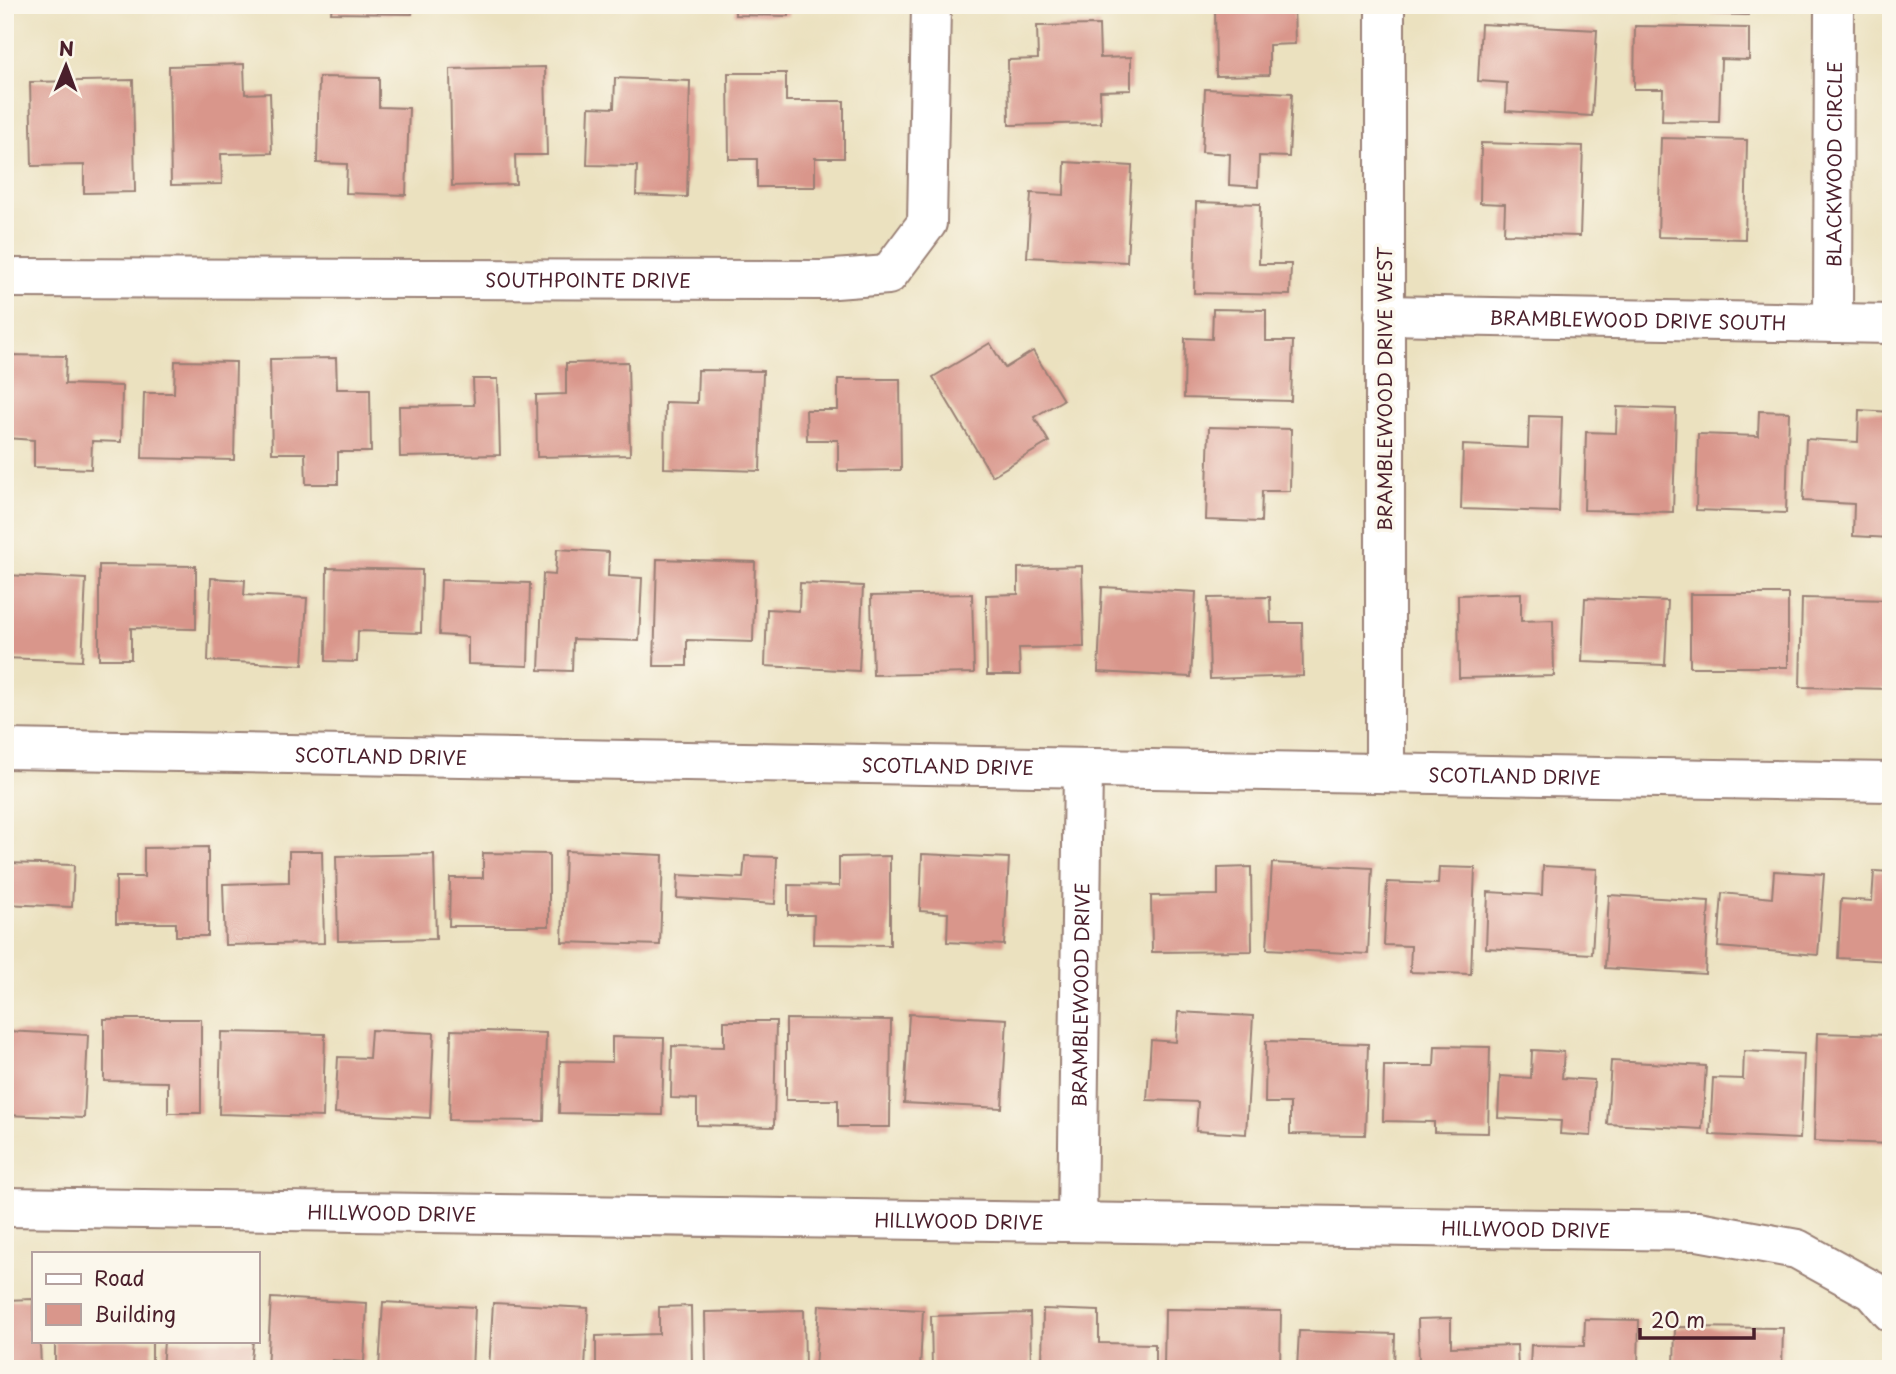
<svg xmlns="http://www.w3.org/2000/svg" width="1896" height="1374" font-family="'Playpen Sans',sans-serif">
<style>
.building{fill:#d9968b}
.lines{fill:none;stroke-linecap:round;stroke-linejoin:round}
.minor-casing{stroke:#9a8075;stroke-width:42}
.minor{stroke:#fff;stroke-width:38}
.labels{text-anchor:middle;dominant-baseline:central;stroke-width:7;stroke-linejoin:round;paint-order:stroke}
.street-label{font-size:19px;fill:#4a1f2b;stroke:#fbf7ec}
</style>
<rect width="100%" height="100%" fill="#fbf7ec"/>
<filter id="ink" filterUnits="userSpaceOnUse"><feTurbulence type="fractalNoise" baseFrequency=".0143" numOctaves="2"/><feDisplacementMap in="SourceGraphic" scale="14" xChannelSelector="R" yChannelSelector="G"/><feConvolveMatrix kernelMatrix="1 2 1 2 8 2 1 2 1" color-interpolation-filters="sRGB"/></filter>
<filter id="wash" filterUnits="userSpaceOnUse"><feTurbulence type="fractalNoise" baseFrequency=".00686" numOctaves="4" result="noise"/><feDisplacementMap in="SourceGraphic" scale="28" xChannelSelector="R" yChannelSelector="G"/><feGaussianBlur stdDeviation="1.57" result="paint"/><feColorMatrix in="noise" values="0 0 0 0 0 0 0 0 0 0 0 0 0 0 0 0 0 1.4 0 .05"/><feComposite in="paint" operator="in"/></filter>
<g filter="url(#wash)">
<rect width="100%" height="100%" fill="#ebe1bf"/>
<g id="blocks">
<g class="building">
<path d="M 332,5 L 413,5 L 412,14 L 331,13 Z"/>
<path d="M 735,5 L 789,5 L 789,16 L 735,15 Z"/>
<path d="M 1215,5 L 1294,5 L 1295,44 L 1269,45 L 1269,75 L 1216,76 Z"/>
<path d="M 1670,5 L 1749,5 L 1748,15 L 1670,13 Z"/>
<path d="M 1481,24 L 1597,30 L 1592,116 L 1506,111 L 1507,83 L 1478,81 Z"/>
<path d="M 1099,25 L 1100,58 L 1131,57 L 1131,90 L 1100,91 L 1101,123 L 1009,125 L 1008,60 L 1038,59 L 1037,26 Z"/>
<path d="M 1635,26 L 1749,28 L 1749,60 L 1721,59 L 1719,122 L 1662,121 L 1663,89 L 1634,89 Z"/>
<path d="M 244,64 L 245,94 L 270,93 L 272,153 L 221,154 L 222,184 L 171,185 L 169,66 Z"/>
<path d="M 545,67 L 547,155 L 515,155 L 516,184 L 452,186 L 450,69 Z"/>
<path d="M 728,73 L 786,73 L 786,101 L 844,101 L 844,158 L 815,158 L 815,187 L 757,187 L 757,159 L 729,159 Z"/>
<path d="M 319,77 L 379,78 L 379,107 L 409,108 L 406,195 L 346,193 L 347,164 L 317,163 Z"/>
<path d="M 615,78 L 690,81 L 687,197 L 636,195 L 637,166 L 587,165 L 589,107 L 614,108 Z"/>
<path d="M 133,80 L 135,192 L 84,193 L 84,165 L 32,166 L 30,82 Z"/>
<path d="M 1205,89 L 1292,93 L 1289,157 L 1259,156 L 1258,187 L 1229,185 L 1230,154 L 1202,152 Z"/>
<path d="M 1661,138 L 1747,140 L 1745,239 L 1658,237 Z"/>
<path d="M 1481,143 L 1583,146 L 1580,236 L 1504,234 L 1505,204 L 1480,203 Z"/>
<path d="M 1065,162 L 1132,166 L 1127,262 L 1027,257 L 1031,193 L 1064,195 Z"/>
<path d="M 1196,202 L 1260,204 L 1259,264 L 1291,264 L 1290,295 L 1194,293 Z"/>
<path d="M 1213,309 L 1266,310 L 1266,341 L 1293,341 L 1291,401 L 1184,398 L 1185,338 L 1212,339 Z"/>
<path d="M 990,343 L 1005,368 L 1033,351 L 1063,400 L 1034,417 L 1049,442 L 992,476 L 933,377 Z"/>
<path d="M 8,355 L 66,356 L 65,384 L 122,386 L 121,442 L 92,441 L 91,469 L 34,467 L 34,440 L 6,438 Z"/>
<path d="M 336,358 L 337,389 L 370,389 L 371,452 L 338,452 L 338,484 L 306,484 L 305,453 L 272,453 L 270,359 Z"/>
<path d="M 175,361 L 236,362 L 234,460 L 142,458 L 144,393 L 174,393 Z"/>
<path d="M 628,362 L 630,455 L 537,457 L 536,395 L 566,394 L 566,363 Z"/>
<path d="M 698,370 L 763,371 L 760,471 L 664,468 L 665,402 L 697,403 Z"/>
<path d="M 473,379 L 498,379 L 500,455 L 400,457 L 399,406 L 474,405 Z"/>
<path d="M 838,379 L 900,379 L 901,470 L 838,471 L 838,440 L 807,440 L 806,410 L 838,410 Z"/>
<path d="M 1617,407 L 1676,409 L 1673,512 L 1584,510 L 1586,432 L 1616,433 Z"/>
<path d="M 1859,410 L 1891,412 L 1891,538 L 1853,536 L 1854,504 L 1803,501 L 1806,439 L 1858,442 Z"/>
<path d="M 1759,411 L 1789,412 L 1786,513 L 1696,510 L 1698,434 L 1758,436 Z"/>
<path d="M 1529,416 L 1562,417 L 1559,512 L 1461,509 L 1463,445 L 1528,448 Z"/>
<path d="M 1209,427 L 1291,429 L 1290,491 L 1262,491 L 1261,522 L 1206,520 Z"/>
<path d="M 557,549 L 609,552 L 608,576 L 642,578 L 639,641 L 573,639 L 572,671 L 539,670 L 543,574 L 555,575 Z"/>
<path d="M 657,559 L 755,562 L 753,642 L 687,640 L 687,666 L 654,666 Z"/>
<path d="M 99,565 L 196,566 L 196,629 L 131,628 L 131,659 L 99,659 Z"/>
<path d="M 1082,566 L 1084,647 L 1019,648 L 1020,675 L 987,675 L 986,595 L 1018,594 L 1018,568 Z"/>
<path d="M 327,568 L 422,570 L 421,633 L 358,631 L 357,662 L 326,661 Z"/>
<path d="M 5,575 L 86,579 L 82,661 L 5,658 Z"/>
<path d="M 211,578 L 245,580 L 244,595 L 307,598 L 303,665 L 208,661 Z"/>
<path d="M 441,580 L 530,583 L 528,666 L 468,664 L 468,637 L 439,635 Z"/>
<path d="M 800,583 L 863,586 L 859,671 L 765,666 L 767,609 L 799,611 Z"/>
<path d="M 1102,587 L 1196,592 L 1191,677 L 1098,672 Z"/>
<path d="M 1521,593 L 1521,621 L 1553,620 L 1554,676 L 1459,678 L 1458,595 Z"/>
<path d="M 972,594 L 974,673 L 873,675 L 871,596 Z"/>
<rect x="1690" y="594" width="98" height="73"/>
<path d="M 1270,597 L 1271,623 L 1302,623 L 1303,676 L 1210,679 L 1208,598 Z"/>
<path d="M 1585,598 L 1668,601 L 1665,665 L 1582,662 Z"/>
<path d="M 1802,598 L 1891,600 L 1891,689 L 1800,687 Z"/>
<path d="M 208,847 L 208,936 L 176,936 L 176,923 L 116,923 L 116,877 L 144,877 L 144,848 Z"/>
<path d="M 289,851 L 322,851 L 324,943 L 225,945 L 223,884 L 289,882 Z"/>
<path d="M 565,851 L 663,855 L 660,945 L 562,942 Z"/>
<path d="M 483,853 L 549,854 L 549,926 L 449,926 L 450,878 L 483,878 Z"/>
<path d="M 434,854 L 436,939 L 338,941 L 336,856 Z"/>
<path d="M 922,854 L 1009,858 L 1004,945 L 947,942 L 948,913 L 920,911 Z"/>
<path d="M 745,856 L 777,857 L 775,904 L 677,898 L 678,875 L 743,878 Z"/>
<path d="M 890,856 L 890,945 L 813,944 L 814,915 L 788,915 L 788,885 L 839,886 L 839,857 Z"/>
<path d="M 5,863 L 74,865 L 72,907 L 5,904 Z"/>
<path d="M 1272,863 L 1372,868 L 1368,954 L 1267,949 Z"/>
<path d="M 1543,866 L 1597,869 L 1592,954 L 1486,948 L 1488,892 L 1542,895 Z"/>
<path d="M 1251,867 L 1252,951 L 1152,952 L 1151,896 L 1218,895 L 1218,868 Z"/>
<path d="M 1439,867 L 1475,868 L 1471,974 L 1410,972 L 1411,946 L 1384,945 L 1387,882 L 1438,884 Z"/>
<path d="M 1774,871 L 1824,874 L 1818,955 L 1718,947 L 1722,893 L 1772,898 Z"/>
<path d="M 1874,871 L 1891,872 L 1891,961 L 1838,958 L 1841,899 L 1872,901 Z"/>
<path d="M 1609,895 L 1709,901 L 1705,974 L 1605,968 Z"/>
<path d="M 1178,1012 L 1253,1016 L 1246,1134 L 1196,1131 L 1198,1102 L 1147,1100 L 1151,1040 L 1176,1042 Z"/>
<path d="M 909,1014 L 1007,1019 L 1002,1108 L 904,1103 Z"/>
<path d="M 104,1019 L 201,1019 L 201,1113 L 168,1113 L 168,1082 L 104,1081 Z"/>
<path d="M 786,1019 L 891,1020 L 890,1127 L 838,1127 L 838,1100 L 786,1100 Z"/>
<path d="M 724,1021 L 776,1021 L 774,1127 L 697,1125 L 697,1099 L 671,1098 L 672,1046 L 724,1047 Z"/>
<path d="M 371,1030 L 434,1033 L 430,1118 L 335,1113 L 338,1057 L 369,1058 Z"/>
<path d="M 451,1030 L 546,1033 L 544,1121 L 449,1120 Z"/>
<path d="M 5,1031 L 88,1035 L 84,1118 L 5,1115 Z"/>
<path d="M 221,1032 L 325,1034 L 323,1117 L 219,1114 Z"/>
<path d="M 1817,1033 L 1891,1035 L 1891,1144 L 1814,1141 Z"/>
<path d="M 612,1037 L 664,1038 L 662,1115 L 559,1113 L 560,1061 L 612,1062 Z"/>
<path d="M 1266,1041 L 1368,1044 L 1365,1135 L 1290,1134 L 1290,1103 L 1265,1103 Z"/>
<path d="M 1435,1046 L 1490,1047 L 1488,1133 L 1434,1132 L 1434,1122 L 1383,1121 L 1384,1066 L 1434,1066 Z"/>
<path d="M 1532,1050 L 1564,1052 L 1562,1078 L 1594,1080 L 1591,1136 L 1560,1134 L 1561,1121 L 1498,1118 L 1500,1076 L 1531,1078 Z"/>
<path d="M 1744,1051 L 1804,1054 L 1800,1139 L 1710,1135 L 1713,1078 L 1743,1079 Z"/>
<path d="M 1611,1061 L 1706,1066 L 1702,1129 L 1607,1124 Z"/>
<path d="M 271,1298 L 367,1303 L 364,1362 L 332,1360 L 332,1369 L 267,1369 Z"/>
<path d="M 33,1299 L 33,1341 L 40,1341 L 41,1369 L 5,1369 L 5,1300 Z"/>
<path d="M 383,1302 L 475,1307 L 472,1369 L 379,1369 Z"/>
<path d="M 493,1303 L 588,1308 L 585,1369 L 489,1369 Z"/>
<path d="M 819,1305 L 923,1310 L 920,1369 L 815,1369 Z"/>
<path d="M 691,1306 L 692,1369 L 596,1369 L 596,1336 L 659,1334 L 659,1307 Z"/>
<path d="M 1043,1309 L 1099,1311 L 1099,1343 L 1155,1344 L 1155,1369 L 1042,1369 Z"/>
<path d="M 1165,1309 L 1281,1311 L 1280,1369 L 1164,1369 Z"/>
<path d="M 804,1310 L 805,1369 L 706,1369 L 705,1312 Z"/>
<path d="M 1030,1313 L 1031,1369 L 932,1369 L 931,1316 Z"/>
<path d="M 1451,1318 L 1451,1347 L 1517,1345 L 1518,1369 L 1419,1369 L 1418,1319 Z"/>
<path d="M 1585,1319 L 1639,1320 L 1638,1369 L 1530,1369 L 1531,1345 L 1584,1346 Z"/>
<path d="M 1675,1327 L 1783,1328 L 1782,1369 L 1674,1369 Z"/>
<path d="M 1299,1331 L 1395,1334 L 1394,1369 L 1297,1369 Z"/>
<rect x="55" y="1341" width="97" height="28"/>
<path d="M 164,1341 L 253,1341 L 250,1369 L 162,1369 Z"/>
</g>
</g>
</g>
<g filter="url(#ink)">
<use href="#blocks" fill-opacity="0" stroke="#9a8075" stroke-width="2"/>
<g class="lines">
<g class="minor-casing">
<g id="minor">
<path d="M 1385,5 L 1385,772"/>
<path id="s1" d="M 5,278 L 822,280 L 888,275 L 927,223 L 931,5"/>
<path id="s2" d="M 1384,315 L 1891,324"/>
<path id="s3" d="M 1833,323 L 1834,5"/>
<path id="s4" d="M 5,749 L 1891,782"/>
<path id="s5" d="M 5,1207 L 1698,1231 L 1797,1249 L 1873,1291 L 1891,1312"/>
<path id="s6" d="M 1077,1221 L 1083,768"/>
</g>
</g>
<use href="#minor" class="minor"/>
</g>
</g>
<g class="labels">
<g class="street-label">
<text stroke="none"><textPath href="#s3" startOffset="159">BLACKWOOD CIRCLE</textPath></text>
<text stroke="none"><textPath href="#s1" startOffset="583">SOUTHPOINTE DRIVE</textPath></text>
<text stroke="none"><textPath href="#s2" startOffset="254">BRAMBLEWOOD DRIVE SOUTH</textPath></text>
<text transform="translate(1384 389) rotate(-90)">BRAMBLEWOOD DRIVE WEST</text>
<text stroke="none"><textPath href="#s4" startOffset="376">SCOTLAND DRIVE</textPath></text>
<text stroke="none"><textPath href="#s4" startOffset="943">SCOTLAND DRIVE</textPath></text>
<text stroke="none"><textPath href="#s4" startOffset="1510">SCOTLAND DRIVE</textPath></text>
<text stroke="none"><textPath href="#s6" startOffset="226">BRAMBLEWOOD DRIVE</textPath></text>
<text stroke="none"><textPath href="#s5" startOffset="387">HILLWOOD DRIVE</textPath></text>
<text stroke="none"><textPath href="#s5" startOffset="954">HILLWOOD DRIVE</textPath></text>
<text stroke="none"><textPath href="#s5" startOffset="1521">HILLWOOD DRIVE</textPath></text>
</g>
</g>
<rect width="1896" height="1374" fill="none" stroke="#fbf7ec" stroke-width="28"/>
<rect x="32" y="1252" width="228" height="91" fill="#fbf7ec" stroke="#b4a19f" stroke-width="2"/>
<rect x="46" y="1274" width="35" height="10" fill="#ffffff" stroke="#b4a19f" stroke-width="2"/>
<text x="94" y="1286" font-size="21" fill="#4a1f2b">Road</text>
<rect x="46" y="1304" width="35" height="21" fill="#d9968b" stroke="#b4a19f" stroke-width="2"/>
<text x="94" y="1322" font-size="21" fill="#4a1f2b">Building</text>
<g transform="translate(66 66) rotate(1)" stroke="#fbf7ec" stroke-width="5" paint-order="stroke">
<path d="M0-5L12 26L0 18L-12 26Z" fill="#4a1f2b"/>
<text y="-10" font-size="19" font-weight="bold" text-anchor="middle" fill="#4a1f2b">N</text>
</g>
<path d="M1640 1328v10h114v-10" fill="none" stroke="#4a1f2b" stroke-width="3.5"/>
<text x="1651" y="1328" font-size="21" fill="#4a1f2b" stroke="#fbf7ec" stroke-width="5" paint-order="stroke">20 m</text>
</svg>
